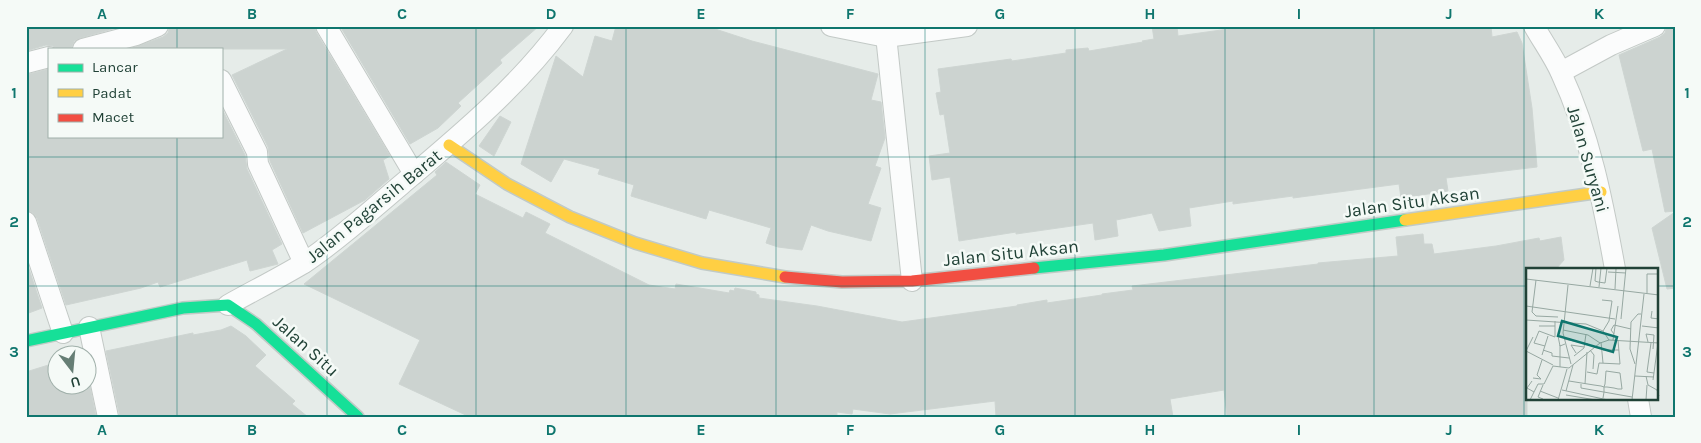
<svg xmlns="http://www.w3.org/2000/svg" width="1701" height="443" font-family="Karla,sans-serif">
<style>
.building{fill:#ccd3d0;stroke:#ced5d2}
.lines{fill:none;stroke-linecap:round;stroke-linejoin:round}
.street-casing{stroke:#c3c9c6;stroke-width:22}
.fast-casing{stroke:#c1cac6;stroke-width:14}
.slow-casing{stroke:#c1cac6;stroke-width:14}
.jam-casing{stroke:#c1cac6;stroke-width:14}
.street{stroke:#fbfcfc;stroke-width:20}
.fast{stroke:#16e098;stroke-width:11}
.slow{stroke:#ffcf43;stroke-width:11}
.jam{stroke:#f24e42;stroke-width:11}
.grid{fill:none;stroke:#0f766e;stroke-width:1;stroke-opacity:0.55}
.labels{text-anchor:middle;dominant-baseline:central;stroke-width:5;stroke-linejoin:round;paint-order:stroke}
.street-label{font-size:18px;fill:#214237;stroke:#f5faf7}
.inset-road{fill:none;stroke:#97a8a2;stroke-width:1}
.view{fill:#0f766e;fill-opacity:0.15;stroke:#0f766e;stroke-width:2.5}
.inset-edge{fill:none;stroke:#214237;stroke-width:2.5}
.neatline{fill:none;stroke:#0f766e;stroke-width:2}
.grid-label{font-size:16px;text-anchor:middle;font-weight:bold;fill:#0f766e}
</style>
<rect width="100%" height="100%" fill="#e6ece9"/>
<g class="building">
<path d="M 26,26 L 123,26 L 80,38 L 74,41 L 71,49 L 57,49 L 53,46 L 46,45 L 26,51 Z"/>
<path d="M 170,26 L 314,26 L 316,32 L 390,156 L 383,160 L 389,179 L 365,200 L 303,233 L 270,161 L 268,147 L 232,75 L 287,49 L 130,49 L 163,37 L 168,33 Z"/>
<path d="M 340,26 L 539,26 L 500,60 L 502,63 L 458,103 L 461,106 L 438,128 L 410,144 Z"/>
<path d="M 616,26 L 706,26 L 752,41 L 878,74 L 871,100 L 881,102 L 885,138 L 875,166 L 881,168 L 868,204 L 881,208 L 871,241 L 828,231 L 811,225 L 802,250 L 778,247 L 766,243 L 771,228 L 709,210 L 706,219 L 631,196 L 634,185 L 598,174 L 600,169 L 564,159 L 551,182 L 521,164 L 556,56 L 583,77 L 595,36 L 612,41 Z"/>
<path d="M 1152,26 L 1177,26 L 1178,36 L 1250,26 L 1491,26 L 1492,37 L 1517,32 L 1522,43 L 1532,108 L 1537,167 L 1446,178 L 1448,191 L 1401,198 L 1399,184 L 1293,198 L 1293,196 L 1233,204 L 1233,201 L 1189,208 L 1191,226 L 1159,231 L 1152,213 L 1116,220 L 1118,236 L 1095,240 L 1093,223 L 1016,234 L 1016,232 L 959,241 L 950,177 L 932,180 L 929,156 L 950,153 L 944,114 L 940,115 L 936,93 L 941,92 L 938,69 L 1011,59 L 1012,61 L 1066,53 L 1066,50 L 1088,48 L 1089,51 L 1143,42 L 1142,41 L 1154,39 Z"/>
<path d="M 1667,26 L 1675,26 L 1675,211 L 1665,212 L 1652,149 L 1643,151 L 1619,55 L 1660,37 L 1665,33 Z"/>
<path d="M 49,69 L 49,136 L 221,136 L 221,107 L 245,155 L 247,169 L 282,244 L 272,250 L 278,264 L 250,271 L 247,260 L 160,287 L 158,282 L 141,288 L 66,305 L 37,218 L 33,213 L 26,210 L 26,75 Z"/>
<path d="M 500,116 L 511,122 L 494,156 L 479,146 Z"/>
<path d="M 446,162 L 480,185 L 475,194 L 523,218 L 526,212 L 550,224 L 545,233 L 649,285 L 675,289 L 676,284 L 729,293 L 730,290 L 734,291 L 735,288 L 756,292 L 756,294 L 759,295 L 759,298 L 817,306 L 902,322 L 1017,306 L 1017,305 L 1047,300 L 1047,303 L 1102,295 L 1102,294 L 1133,290 L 1132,286 L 1318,264 L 1318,263 L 1398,256 L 1396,237 L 1423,234 L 1424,244 L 1432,244 L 1434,254 L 1496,246 L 1539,238 L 1540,241 L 1561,237 L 1564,260 L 1556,269 L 1527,269 L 1527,417 L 1227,417 L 1224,390 L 1170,399 L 1173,417 L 996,417 L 995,401 L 890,414 L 853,409 L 852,414 L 837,412 L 837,417 L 470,417 L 399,384 L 420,340 L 304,284 L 437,175 L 435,172 Z"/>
<path d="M 1675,212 L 1675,288 L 1667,289 L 1652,228 Z"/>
<path d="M 26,260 L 42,308 L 26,314 Z"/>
<path d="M 231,326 L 246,336 L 266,355 L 255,366 L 295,401 L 292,404 L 308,417 L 120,417 L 106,351 L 193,333 L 193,335 L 221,330 Z"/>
<path d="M 58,362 L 58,386 L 88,386 L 88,377 L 96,417 L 26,417 L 26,372 Z"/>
</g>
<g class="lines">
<g class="street-casing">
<g id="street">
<path d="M 326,26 L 414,174"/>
<path d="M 831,26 L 886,37 L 967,26"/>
<path d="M 885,26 L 912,281"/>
<path d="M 1534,26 C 1543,42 1554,57 1561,73 C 1590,135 1603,202 1615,269"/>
<path d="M 83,49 L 136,35 L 158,26"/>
<path d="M 26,63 L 49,57"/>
<path d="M 1561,72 L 1611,45 L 1655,26"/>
<path d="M 221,80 L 257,152 L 258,164 L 304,263"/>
<path d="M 26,222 L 63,333"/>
<path d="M 228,305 C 253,291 279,278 304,263 C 339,240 370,211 401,185 C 459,136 518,87 563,26"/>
<path d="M 89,327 L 108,417"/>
<path d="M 1638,399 L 1641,417"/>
</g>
</g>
<g class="fast-casing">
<g id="fast">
<path d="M 1034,268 L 1164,255 L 1405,220"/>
<path d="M 26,341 L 183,308 L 228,305 L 256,324 L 358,417"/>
</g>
</g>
<g class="slow-casing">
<g id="slow">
<path d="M 449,145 L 507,184 L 570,217 L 635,243 L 702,263 L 785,277"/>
<path d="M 1405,220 L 1601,192"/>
</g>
</g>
<g class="jam-casing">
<path id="jam" d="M 785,277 L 842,282 L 912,281 L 1034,268"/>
</g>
<use href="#street" class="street"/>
<use href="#fast" class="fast"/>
<use href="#slow" class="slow"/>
<use href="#jam" class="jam"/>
</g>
<path class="grid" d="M 177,26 L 177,49M 327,26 L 327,417M 476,26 L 476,417M 626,26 L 626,417M 776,26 L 776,417M 925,26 L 925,417M 1075,26 L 1075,417M 1225,26 L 1225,417M 1374,26 L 1374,417M 1524,26 L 1524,417M 177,136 L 177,417M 26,157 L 1675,157M 26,286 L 1527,286M 1657,286 L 1675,286"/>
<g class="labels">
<g class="street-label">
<text transform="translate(1588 159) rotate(74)">Jalan Suryani</text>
<text transform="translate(1412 202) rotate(-8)">Jalan Situ Aksan</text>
<text transform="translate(374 206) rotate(-39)">Jalan Pagarsih Barat</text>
<text transform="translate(1011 253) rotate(-6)">Jalan Situ Aksan</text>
<text transform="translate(306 346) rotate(42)">Jalan Situ</text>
</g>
</g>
<g transform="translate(1526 268)">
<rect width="132" height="132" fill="#e6ece9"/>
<path class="inset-road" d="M 70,0 L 69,13 L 72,14M 82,4 L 100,5M 0,11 L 133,27M 10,12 L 6,44 L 10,48 L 32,49M 72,14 L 79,15 L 81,0M 42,17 L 37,65 L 45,96M 64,18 L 67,0M 73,19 L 75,0M 89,21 L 90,1M 121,25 L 121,6 L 133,6M 76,32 L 86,33 L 83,53 L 77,63M 0,38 L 89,51M 126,43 L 125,50 L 133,51M 95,51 L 100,0M 0,52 L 60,56 L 77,63 L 83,72M 13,58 L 29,58M 116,58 L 133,60M 37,62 L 62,67 L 74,75M 88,66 L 85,62 L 88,57 L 105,61M 32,68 L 34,78 L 39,76M 38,71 L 62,76M 87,72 L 92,38M 75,74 L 77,95M 122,74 L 120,66 L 128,67 L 127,81M 125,75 L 121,104 L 128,105M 34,77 L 34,99M 19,78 L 8,75 L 13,63 L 29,69 L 29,53M 17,82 L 26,85 L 26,88 L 43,90M 64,82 L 68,87 L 67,101M 77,82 L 93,82M 0,83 L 27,97M 0,83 L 7,69M 50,85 L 45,77 L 58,79M 16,87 L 22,68M 48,88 L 58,80 L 60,66M 109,96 L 104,81 L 105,54 L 112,46 L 115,46M 61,104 L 71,106 L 73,95 L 94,96 L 92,72M 109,108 L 128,109M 120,108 L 122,117 L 131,122 L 133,128M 7,110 L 15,111 L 11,107 L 16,92M 127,112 L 132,75M 6,113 L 1,120 L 8,124M 43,113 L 68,117 L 75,118 L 78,119 L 81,119 L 88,120 L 92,121 L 96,121 L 94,105 L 80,103 L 79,116 L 78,119 L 78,124 L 77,130M 55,116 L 55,120 L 106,129M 59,116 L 61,84M 17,117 L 12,129 L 17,131M 36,122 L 82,132M 14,123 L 32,130M 40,123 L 47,97M 40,127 L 70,132M 4,132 L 12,116 L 18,116 L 27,98 L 43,100 L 74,75 L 83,72 L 133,75M 32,132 L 41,101M 106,132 L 118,26M 120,132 L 121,117"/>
<path class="view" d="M 36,53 L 91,69 L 87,84 L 32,68 Z"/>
<rect width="132" height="132" class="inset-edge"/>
</g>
<rect width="1701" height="443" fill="none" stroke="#f5faf7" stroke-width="55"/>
<rect x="48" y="48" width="175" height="90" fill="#f5faf7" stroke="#a0b0aa"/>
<rect x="58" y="64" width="25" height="8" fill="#16e098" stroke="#a0b0aa"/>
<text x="92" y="72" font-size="15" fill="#214237">Lancar</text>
<rect x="58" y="89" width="25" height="8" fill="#ffcf43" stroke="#a0b0aa"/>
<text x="92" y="98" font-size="15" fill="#214237">Padat</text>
<rect x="58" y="114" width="25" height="8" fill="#f24e42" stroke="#a0b0aa"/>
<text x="92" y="122" font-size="15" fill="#214237">Macet</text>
<g transform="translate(72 370) rotate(164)"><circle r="24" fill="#f5faf7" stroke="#a0b0aa"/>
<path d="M0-4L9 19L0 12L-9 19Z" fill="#667e75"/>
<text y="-8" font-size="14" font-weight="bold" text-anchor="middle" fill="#214237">U</text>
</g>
<rect x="28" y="28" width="1646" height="388" class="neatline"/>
<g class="grid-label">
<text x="102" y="19">A</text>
<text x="252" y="19">B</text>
<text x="402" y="19">C</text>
<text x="551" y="19">D</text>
<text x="701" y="19">E</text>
<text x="850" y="19">F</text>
<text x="1000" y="19">G</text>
<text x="1150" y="19">H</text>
<text x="1299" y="19">I</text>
<text x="1449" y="19">J</text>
<text x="1599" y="19">K</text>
<text x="14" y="98">1</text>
<text x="1687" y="98">1</text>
<text x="14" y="227">2</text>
<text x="1687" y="227">2</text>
<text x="14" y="357">3</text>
<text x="1687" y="357">3</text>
<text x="102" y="435">A</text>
<text x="252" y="435">B</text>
<text x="402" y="435">C</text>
<text x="551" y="435">D</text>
<text x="701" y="435">E</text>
<text x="850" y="435">F</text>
<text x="1000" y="435">G</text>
<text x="1150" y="435">H</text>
<text x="1299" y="435">I</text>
<text x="1449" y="435">J</text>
<text x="1599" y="435">K</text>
</g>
</svg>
